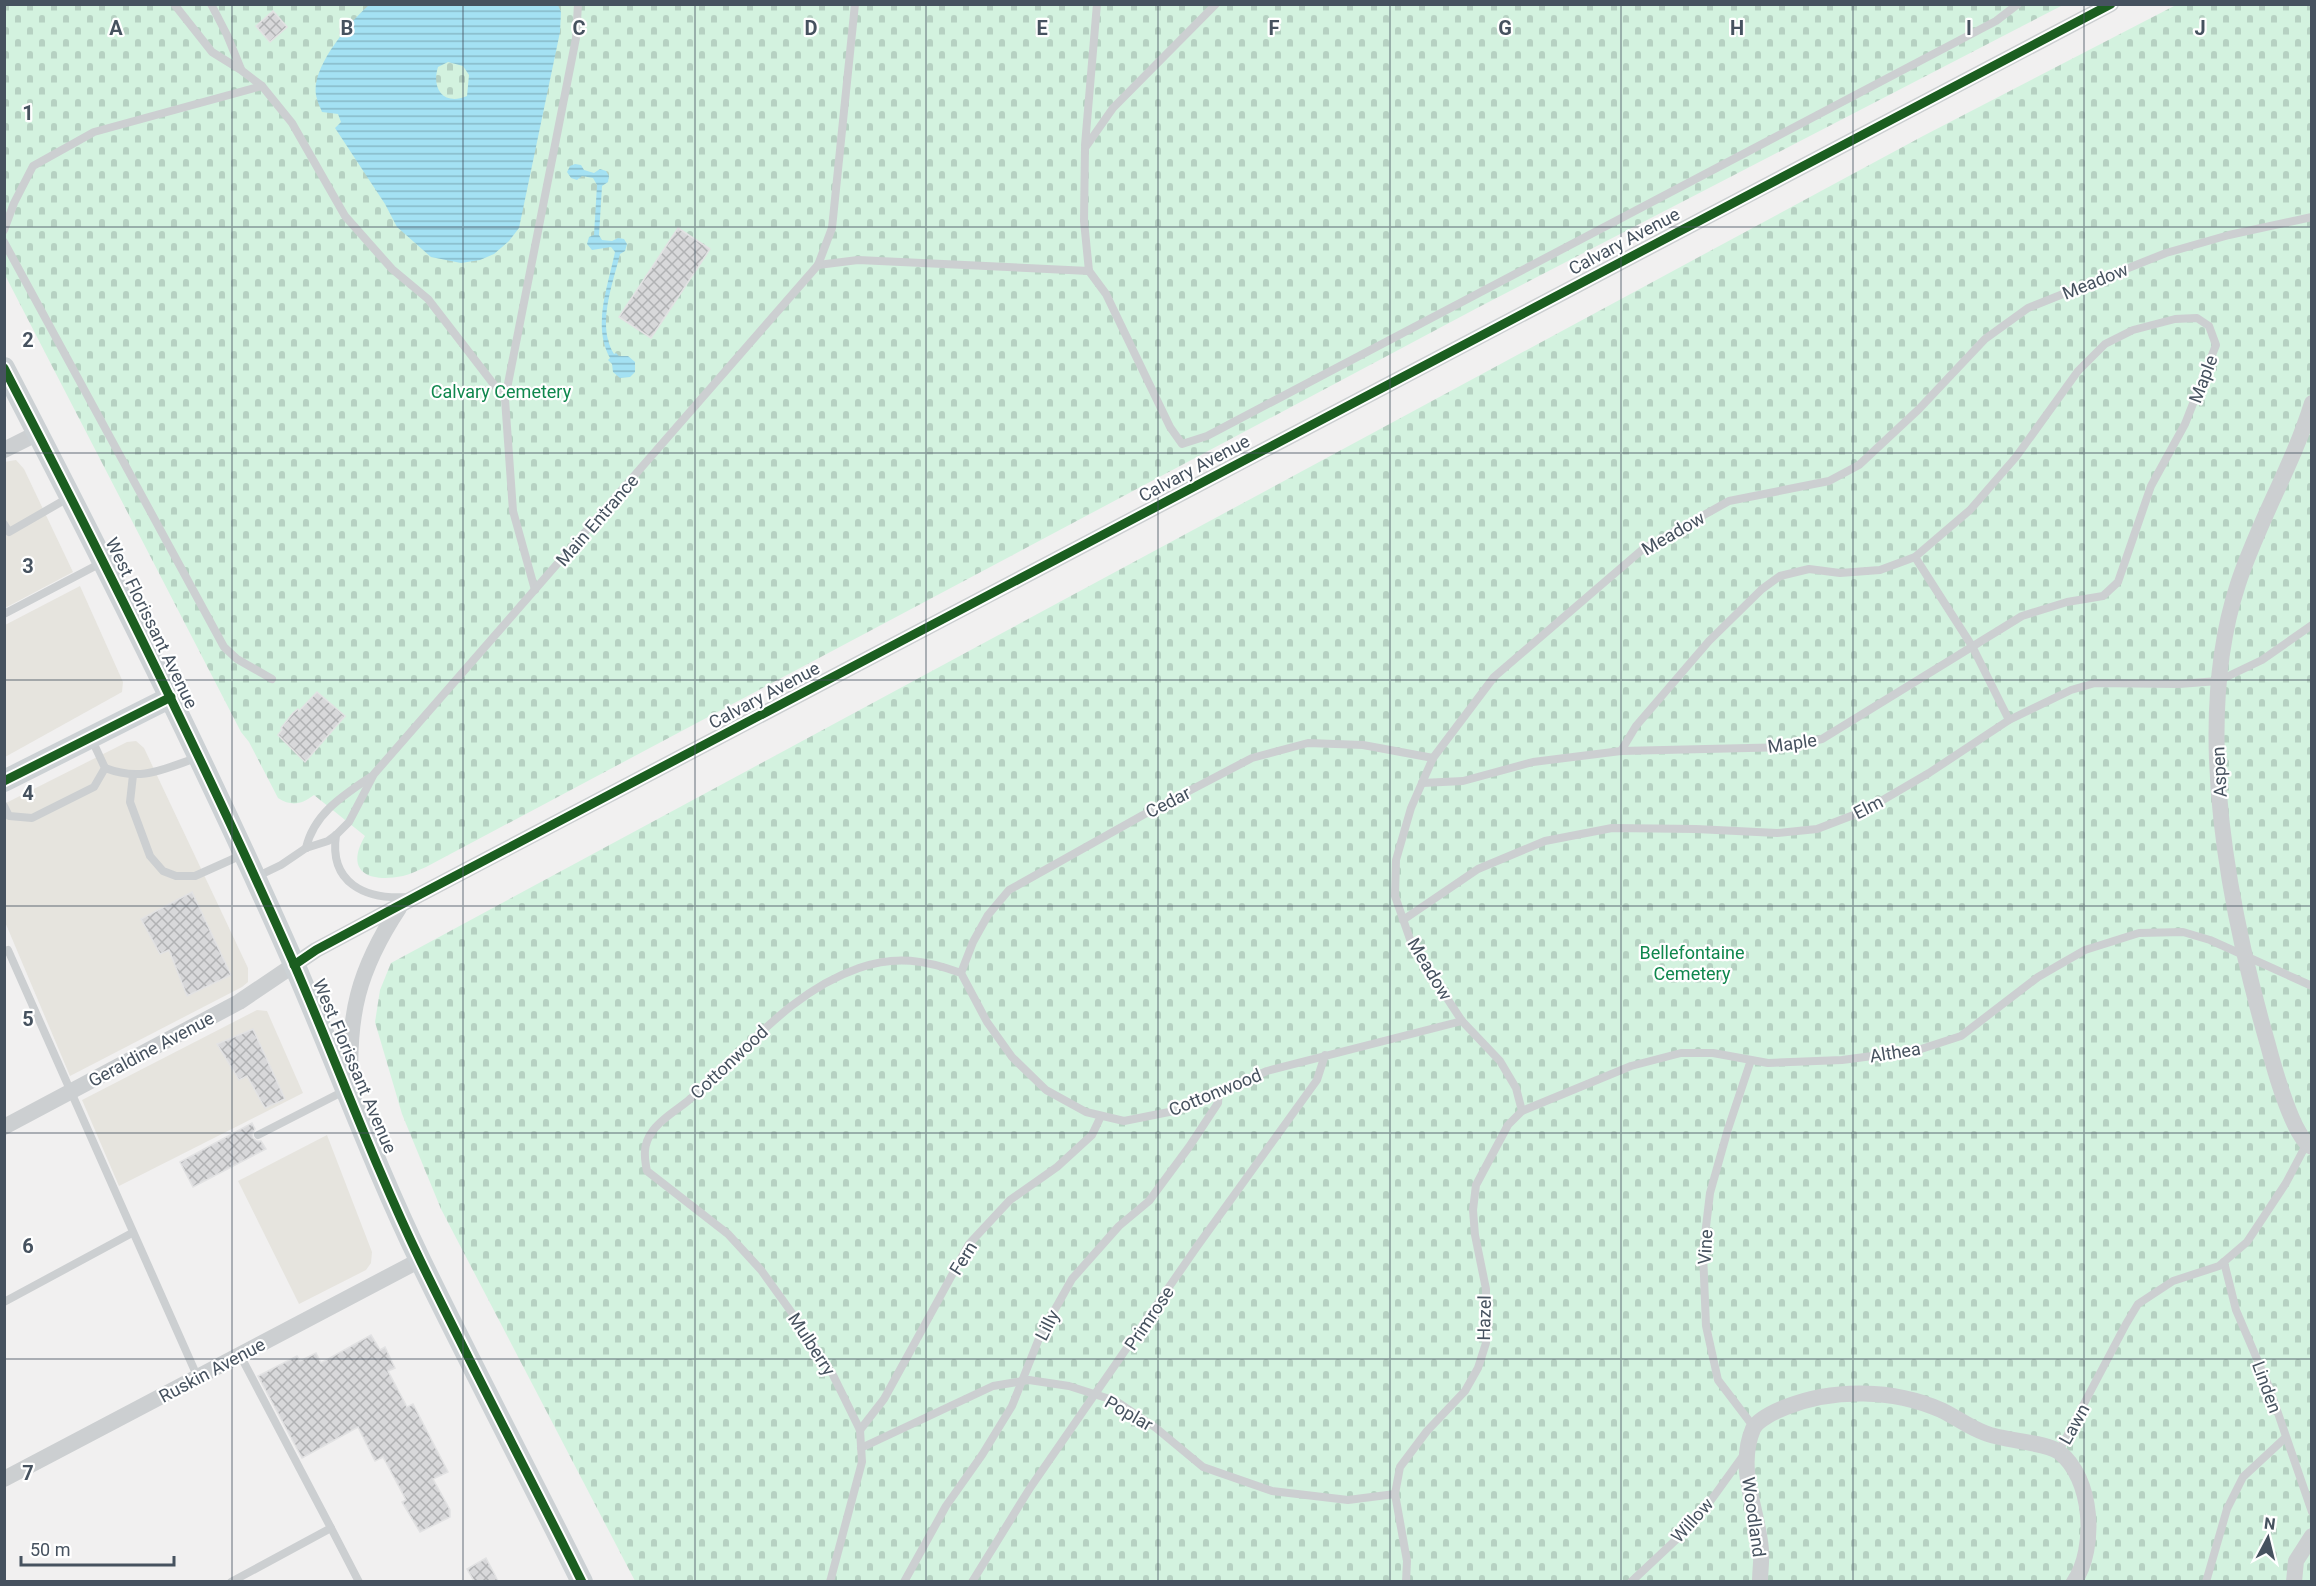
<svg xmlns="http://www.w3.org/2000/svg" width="2316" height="1586" font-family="Roboto,sans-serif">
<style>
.commercial{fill:#e6e4de}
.cemetery{fill:url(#cemetery-stones)}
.water{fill:url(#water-rules);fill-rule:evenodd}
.building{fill:url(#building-cross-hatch);stroke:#e2e2e3;stroke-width:1.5}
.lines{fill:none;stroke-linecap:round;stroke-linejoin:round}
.service{stroke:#cccfd1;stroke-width:8}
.minor{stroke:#cccfd1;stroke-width:16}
.secondary{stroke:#ccd1d4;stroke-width:22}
.cycleway-casing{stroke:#fff;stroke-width:13}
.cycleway{stroke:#1b5e20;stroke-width:9}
.grid{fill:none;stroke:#46525f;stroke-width:1.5;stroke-opacity:0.55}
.labels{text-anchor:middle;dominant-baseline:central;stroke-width:4.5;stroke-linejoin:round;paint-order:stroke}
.street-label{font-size:18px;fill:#46525f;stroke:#fff}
.park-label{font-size:18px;fill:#0f874d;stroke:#fff}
.grid-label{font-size:20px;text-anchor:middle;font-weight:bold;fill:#46525f;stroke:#fff;stroke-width:4.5;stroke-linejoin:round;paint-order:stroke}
</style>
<defs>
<pattern id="cemetery-stones" width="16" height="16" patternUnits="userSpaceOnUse" patternTransform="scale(1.5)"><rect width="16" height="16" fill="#d3f2df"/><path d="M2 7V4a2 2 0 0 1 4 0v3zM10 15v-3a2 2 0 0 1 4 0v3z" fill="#b6d1c2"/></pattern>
<pattern id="water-rules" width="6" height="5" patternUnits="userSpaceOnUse" patternTransform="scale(1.5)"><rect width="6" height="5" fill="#a4e1f3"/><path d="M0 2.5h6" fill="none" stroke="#87b9c8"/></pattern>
<pattern id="building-cross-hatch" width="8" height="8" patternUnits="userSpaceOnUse" patternTransform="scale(1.5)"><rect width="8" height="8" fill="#d8d8da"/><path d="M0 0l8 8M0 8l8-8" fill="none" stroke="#b1b2b4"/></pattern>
</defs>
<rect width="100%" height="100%" fill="#f1f0f0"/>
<g class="commercial">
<path d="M 16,460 L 24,469 L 73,572 L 5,608 L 4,462 Z"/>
<path d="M 80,586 L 123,682 L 122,692 L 5,757 L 5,625 Z"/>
<path d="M 136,741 L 144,748 L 248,968 L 248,982 L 242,987 L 70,1076 L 5,922 L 4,804 L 127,742 Z"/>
<path d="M 257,1010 L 267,1011 L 303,1093 L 119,1186 L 82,1100 Z"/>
<path d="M 327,1135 L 372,1252 L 371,1263 L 366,1270 L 299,1304 L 238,1181 Z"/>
</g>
<g class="cemetery">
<path d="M 5,5 L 2063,5 L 1479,307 L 426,867 C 418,870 411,874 403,876 C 369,883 344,872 365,836 L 314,795 C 302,804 292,807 278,798 L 249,742 L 241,732 L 5,275 Z"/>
<path d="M 2176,5 L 2311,5 L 2311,1581 L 635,1581 L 441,1209 L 402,1114 L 375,1022 L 380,990 L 391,963 L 1923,136 Z"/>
</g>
<g class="water">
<path d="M 369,5 L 558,5 L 561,12 L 560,32 L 519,228 L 509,241 L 494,254 L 480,260 L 461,263 L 431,257 L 397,227 L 385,204 L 335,128 L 341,122 L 338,114 L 322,112 C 320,107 317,101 316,95 C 311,67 350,22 369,5 ZM 448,62 L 463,66 L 469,75 L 467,96 C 444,106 431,89 438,67 Z"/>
<path d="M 575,164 L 581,165 L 584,170 L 594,173 L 600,169 L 606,171 L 609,176 L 608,182 L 602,186 L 599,235 L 602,240 L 612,241 L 618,238 L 624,239 L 627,244 L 625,251 L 620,254 C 613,284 596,325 614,354 L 616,353 L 619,356 L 628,356 L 635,362 L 635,372 L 630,377 L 620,378 L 613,372 L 612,364 L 608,360 L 610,358 C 592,326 608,286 615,252 L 611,247 L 592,250 L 587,244 L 589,237 L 594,235 L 597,185 L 593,178 L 582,176 L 577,180 L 571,178 L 567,172 L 570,166 Z"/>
</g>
<g class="building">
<path d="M 273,11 L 287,27 L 270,42 L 256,26 Z"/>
<path d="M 678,228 L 710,249 L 651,338 L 619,317 Z"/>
<path d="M 317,692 L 345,716 L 305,762 L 278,735 L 282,730 L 281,728 L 293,713 L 298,709 L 299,711 Z"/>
<path d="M 192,892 L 231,975 L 187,996 L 169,950 L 160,954 L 141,919 Z"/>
<path d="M 253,1029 L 285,1099 L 265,1108 L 247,1076 L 239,1080 L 217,1044 Z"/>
<path d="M 252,1123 L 255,1129 L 252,1134 L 253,1138 L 257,1141 L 261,1141 L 266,1149 L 193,1187 L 180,1162 Z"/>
<path d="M 371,1335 L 380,1350 L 385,1347 L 395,1368 L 388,1371 L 407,1407 L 413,1404 L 448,1472 L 433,1479 L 450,1510 L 450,1517 L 420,1532 L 402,1502 L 406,1500 L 383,1457 L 375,1461 L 358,1427 L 302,1458 L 258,1376 L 297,1356 L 300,1361 L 316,1353 L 321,1363 Z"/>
<path d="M 486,1558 L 498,1581 L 474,1581 L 467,1569 Z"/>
</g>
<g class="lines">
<g class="service">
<path d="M 174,4 L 212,52 L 241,70 L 262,86 L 292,123 L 345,216 L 392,269 L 428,299 L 505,399"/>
<path d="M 211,4 L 227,35 L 241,69"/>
<path d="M 1216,4 L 1113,108 L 1085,148 L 1084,221 L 1089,271 L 1106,294 L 1170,427 L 1182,444 L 1207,436 L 1996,21 L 2018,4"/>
<path d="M 1085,145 L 1097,4"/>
<path d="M 4,230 L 14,203 L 33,166 L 94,132 L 262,86"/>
<path d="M 4,242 L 224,647 L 237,659 L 272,679"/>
<path d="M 818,265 L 858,260 L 1089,271"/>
<path d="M 4,524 L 9,532 L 68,498"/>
<path d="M 1915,557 L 1972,646 L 2009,720"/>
<path d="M 535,590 L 513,511 L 505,399 L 576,38 L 578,4"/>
<path d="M 4,614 L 101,563"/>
<path d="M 105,768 C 142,782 163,769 199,757"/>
<path d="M 133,775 L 130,802 L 150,856 L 163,871 L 176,876 L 195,876 L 244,854"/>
<path d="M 1422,783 L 1463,781 L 1533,762 L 1621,751 L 1786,747 L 1822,739 L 2022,616 L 2067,602 L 2103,596 L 2118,582 L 2151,486 L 2185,424 L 2216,345 L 2209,326 L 2197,318 L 2175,319 L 2133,330 L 2105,344 L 2078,371 L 2016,457 L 1970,510 L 1915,557 L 1880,570 L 1840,573 L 1809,569 L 1780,576 L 1762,589 L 1709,641 L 1636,726 L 1621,751"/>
<path d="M 4,806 L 9,816 L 32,818 L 94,787 L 105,768 L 92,740"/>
<path d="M 336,835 C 329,883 365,900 408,897"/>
<path d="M 306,848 C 314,813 344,795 372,776"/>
<path d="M 256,877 L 281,865 L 306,848 L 328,841 L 336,835 L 349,822 L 374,774 L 818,265 L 832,228 L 855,4"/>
<path d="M 1403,920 L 1478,869 L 1545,841 L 1612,828 L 1696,829 L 1777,833 L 1817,829 L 1864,811 L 1929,773 L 2009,720 L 2071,690 L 2095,683 L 2179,684 L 2218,681 L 2262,660 L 2312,625"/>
<path d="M 8,950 L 198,1378"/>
<path d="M 961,973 L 973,942 L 988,915 L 1009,890 L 1143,815 L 1252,758 L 1308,743 L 1363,745 L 1433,758"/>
<path d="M 1751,1060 L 1728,1129 L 1710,1193 L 1703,1252 L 1706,1326 L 1718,1380 L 1753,1426"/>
<path d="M 1522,1111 L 1516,1088 L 1500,1061 L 1462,1021 L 1412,945 L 1395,896 L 1396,860 L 1411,808 L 1433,758 L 1494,677 L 1643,549 L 1729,501 L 1829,481 L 1859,465 L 1919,409 L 1985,339 L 2028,308 L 2166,253 L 2229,235 L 2312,217"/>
<path d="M 258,1135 L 346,1090"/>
<path d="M 2224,1262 L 2236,1310 L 2269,1387 L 2312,1512"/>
<path d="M 4,1302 L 132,1233"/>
<path d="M 860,1430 L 884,1399 L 969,1244 L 1010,1200 L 1057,1167 L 1092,1135 L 1101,1116"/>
<path d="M 861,1448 L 993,1386 L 1029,1380 L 1069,1386 L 1116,1401 L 1156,1428 L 1203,1467 L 1272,1491 L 1348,1500 L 1395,1494"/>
<path d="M 2059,1451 L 2126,1324 L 2138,1304 L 2173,1281 L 2219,1266 L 2247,1242 L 2286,1183 L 2306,1145"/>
<path d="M 331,1528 L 359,1582"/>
<path d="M 231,1582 L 331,1528 L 240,1355"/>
<path d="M 830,1582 L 862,1462 L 860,1430 L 832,1373 L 792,1313 L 761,1270 L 728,1234 L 647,1171 C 644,1157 643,1144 652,1132 C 660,1119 679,1109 690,1099 C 744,1053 789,992 859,968 C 896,955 925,960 961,973 L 987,1022 L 1012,1057 L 1046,1090 L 1086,1112 L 1124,1121 L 1174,1111 L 1267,1071 L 1462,1021"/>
<path d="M 904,1582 L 946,1506 L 982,1455 L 1012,1406 L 1040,1336 L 1072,1279 L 1119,1226 L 1149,1201 L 1189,1147 L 1218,1103 L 1219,1092"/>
<path d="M 972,1582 L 1030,1488 L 1196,1248 L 1317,1080 L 1325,1055"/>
<path d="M 1406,1582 L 1407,1561 L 1395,1494 L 1400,1467 L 1427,1431 L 1465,1391 L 1478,1368 L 1486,1343 L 1486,1289 L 1475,1235 L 1473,1210 L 1476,1185 L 1508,1125 L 1522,1111 L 1631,1066 L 1681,1053 L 1713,1053 L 1768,1063 L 1842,1060 L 1918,1050 L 1961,1036 L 2038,977 L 2085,950 L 2139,933 L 2183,932 L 2210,940 L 2312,986"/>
<path d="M 1631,1582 L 1696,1521 L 1745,1453"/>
<path d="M 2206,1582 L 2227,1509 L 2243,1477 L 2285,1438"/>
</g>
<g class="minor">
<path d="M 2312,403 C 2293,465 2258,522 2238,584 C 2192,724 2228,906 2268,1045 C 2273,1064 2294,1141 2312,1147"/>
<path d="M 4,450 L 38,433"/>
<path d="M 351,1090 C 347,1016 358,970 399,908"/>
<path d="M 4,1127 L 239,1002 L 316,950 L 417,896 L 2111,4"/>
<path d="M 4,1479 L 420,1260"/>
<path d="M 1760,1582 C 1760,1571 1762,1560 1761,1550 C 1758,1510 1736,1469 1753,1429 C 1757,1420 1776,1411 1786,1407 C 1834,1388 1893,1389 1941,1410 C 1956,1417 1970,1428 1985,1433 C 2004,1441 2046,1442 2059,1452 C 2093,1478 2097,1548 2074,1582"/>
<path d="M 2294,1582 L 2296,1561 L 2312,1536"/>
</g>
<g class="secondary">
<path d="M 4,368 C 106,564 205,762 294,964 C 337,1063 374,1165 421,1262 C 473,1369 529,1475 582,1582"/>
<path d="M 4,781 L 171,697"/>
</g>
<g class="cycleway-casing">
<g id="cycleway">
<path d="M 4,368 C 106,564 205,762 294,964 C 337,1063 374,1165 421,1262 C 473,1369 529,1475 582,1582"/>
<path d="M 4,781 L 171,697"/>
<path d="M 294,965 L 316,950 L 417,896 L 2111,4"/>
</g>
</g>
<use href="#cycleway" class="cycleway"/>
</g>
<path class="grid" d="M 232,4 L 232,1582M 463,4 L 463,1582M 695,4 L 695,1582M 926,4 L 926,1582M 1158,4 L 1158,1582M 1390,4 L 1390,1582M 1621,4 L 1621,1582M 1853,4 L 1853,1582M 2084,4 L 2084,1582M 4,227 L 2312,227M 4,453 L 2312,453M 4,680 L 2312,680M 4,906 L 2312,906M 4,1133 L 2312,1133M 4,1359 L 2312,1359"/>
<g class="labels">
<g class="street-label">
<text transform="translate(1624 241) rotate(-28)">Calvary Avenue</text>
<text transform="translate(2095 281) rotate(-22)">Meadow</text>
<text transform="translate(2203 379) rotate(-69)">Maple</text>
<text transform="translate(1194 468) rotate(-28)">Calvary Avenue</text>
<text transform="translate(597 520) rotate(-49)">Main Entrance</text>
<text transform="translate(1673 533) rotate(-30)">Meadow</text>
<text transform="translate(152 623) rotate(64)">West Florissant Avenue</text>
<text transform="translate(764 695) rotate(-28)">Calvary Avenue</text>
<text transform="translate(1792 743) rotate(-8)">Maple</text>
<text transform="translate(2219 772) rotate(-93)">Aspen</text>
<text transform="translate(1168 802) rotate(-27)">Cedar</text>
<text transform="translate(1868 807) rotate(-27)">Elm</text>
<text transform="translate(1430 969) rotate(59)">Meadow</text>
<text transform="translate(151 1049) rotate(-28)">Geraldine Avenue</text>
<text transform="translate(1895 1052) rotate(-9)">Althea</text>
<text transform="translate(729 1062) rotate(-43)">Cottonwood</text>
<text transform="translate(355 1066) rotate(67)">West Florissant Avenue</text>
<text transform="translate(1215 1092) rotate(-22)">Cottonwood</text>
<text transform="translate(1705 1247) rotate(-87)">Vine</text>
<text transform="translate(963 1258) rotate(-58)">Fern</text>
<text transform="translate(1149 1318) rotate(-56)">Primrose</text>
<text transform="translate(1484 1318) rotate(-89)">Hazel</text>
<text transform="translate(1047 1325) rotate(-63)">Lilly</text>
<text transform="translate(812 1344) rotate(57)">Mulberry</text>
<text transform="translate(212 1370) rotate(-28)">Ruskin Avenue</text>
<text transform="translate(2267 1387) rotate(70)">Linden</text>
<text transform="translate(1129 1413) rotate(30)">Poplar</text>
<text transform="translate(2074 1424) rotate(-61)">Lawn</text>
<text transform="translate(1754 1517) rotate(82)">Woodland</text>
<text transform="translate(1692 1520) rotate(-48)">Willow</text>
</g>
<g class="park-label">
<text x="501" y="391">Calvary Cemetery</text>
<text x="1692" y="952">Bellefontaine<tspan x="1692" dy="21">Cemetery</tspan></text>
</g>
</g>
<g class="grid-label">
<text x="116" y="35">A</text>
<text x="347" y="35">B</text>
<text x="579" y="35">C</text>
<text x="811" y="35">D</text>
<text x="1042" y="35">E</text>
<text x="1274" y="35">F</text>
<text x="1505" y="35">G</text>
<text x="1737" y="35">H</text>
<text x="1969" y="35">I</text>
<text x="2200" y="35">J</text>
<text x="28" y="120">1</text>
<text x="28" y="347">2</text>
<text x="28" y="573">3</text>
<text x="28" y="800">4</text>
<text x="28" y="1026">5</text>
<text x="28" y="1253">6</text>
<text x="28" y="1480">7</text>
</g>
<rect width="2316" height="1586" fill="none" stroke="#46525f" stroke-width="12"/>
<g transform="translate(2268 1538) rotate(7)" stroke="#ffffff" stroke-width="4.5" paint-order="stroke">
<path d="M0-4.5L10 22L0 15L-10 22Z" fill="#46525f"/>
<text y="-9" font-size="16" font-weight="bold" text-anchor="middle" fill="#46525f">N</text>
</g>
<path d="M21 1556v9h153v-9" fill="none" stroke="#46525f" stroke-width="3"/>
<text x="30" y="1556" font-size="18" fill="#46525f" stroke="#ffffff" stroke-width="4.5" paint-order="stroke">50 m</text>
</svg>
